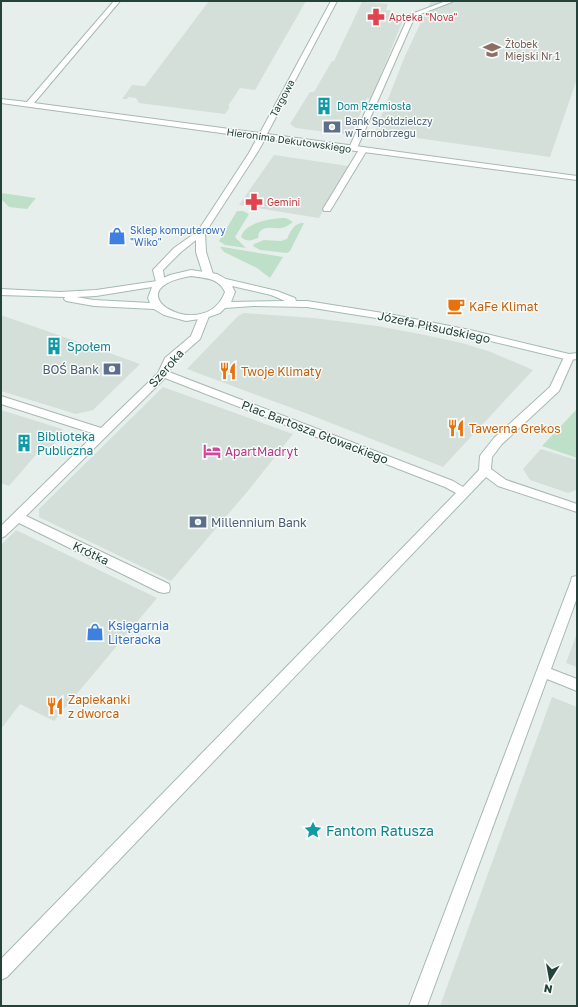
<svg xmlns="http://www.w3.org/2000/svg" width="578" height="1007" font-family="'Golos Text',sans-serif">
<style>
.built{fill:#d4dfda}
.green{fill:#bfe0c8}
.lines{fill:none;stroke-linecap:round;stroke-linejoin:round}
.lane-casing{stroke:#a8b8b2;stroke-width:2}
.street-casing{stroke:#a8b8b2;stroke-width:2}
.secondary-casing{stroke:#a4bbb3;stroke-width:2}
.lane{fill:#fff;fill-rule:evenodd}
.street{fill:#fff;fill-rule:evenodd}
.secondary{fill:#fff;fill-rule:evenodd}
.labels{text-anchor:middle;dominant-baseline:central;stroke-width:3;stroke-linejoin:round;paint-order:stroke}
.far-health-label{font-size:10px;fill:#be3a42;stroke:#f7fbf9;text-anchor:start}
.far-education-label{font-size:10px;fill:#785e54;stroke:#f7fbf9;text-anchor:start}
.far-street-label{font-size:10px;fill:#24423a;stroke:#f7fbf9}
.far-culture-label{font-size:10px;fill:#0d838f;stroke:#f7fbf9;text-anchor:start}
.far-service-label{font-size:10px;fill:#4e5e75;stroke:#f7fbf9;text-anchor:start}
.far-shop-label{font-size:10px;fill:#366cbe;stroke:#f7fbf9;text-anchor:start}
.food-label{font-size:12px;fill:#c56008;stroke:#f7fbf9;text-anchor:start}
.street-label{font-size:12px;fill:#24423a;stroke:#f7fbf9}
.culture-label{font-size:12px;fill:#0d838f;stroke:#f7fbf9;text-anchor:start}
.service-label{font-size:12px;fill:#4e5e75;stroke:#f7fbf9;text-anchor:end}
.hotel-label{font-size:12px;fill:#b23c85;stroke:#f7fbf9;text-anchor:start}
.shop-label{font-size:12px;fill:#366cbe;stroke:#f7fbf9;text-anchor:start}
.near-culture-label{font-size:14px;fill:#0d838f;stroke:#f7fbf9;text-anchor:start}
</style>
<rect width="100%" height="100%" fill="#e6efeb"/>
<g class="built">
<path d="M 209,1 L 306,1 L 255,90 L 240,88 L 228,106 L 230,107 L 225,114 L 139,103 L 136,98 L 129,97 L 127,99 L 122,99 L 132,85 L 145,86 Z"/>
<path d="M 431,1 L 577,1 L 577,79 L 550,157 L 375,132 L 405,56 Z"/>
<path d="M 362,2 L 388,4 L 386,10 L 391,10 L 389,14 L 405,15 L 371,99 L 367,98 L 352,133 L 341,134 L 296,128 L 290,124 L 310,92 L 314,92 L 332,61 L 334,61 Z"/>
<path d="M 274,155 L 348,166 L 319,218 L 239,205 Z"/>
<path d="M 244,313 L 314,318 L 377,326 L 420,334 L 462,343 L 491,352 L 533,370 L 443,467 L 308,414 L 187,369 L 238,316 Z"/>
<path d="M 1,315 L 104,351 L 140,364 L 93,410 L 76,414 L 1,391 Z"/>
<path d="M 163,387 L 293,434 L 247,492 L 171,581 L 39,517 L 39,509 Z"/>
<path d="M 1,410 L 62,429 L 64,434 L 46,452 L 40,450 L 9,486 L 1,483 Z"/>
<path d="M 541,449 L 577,460 L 577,490 L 568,493 L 530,480 L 523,469 Z"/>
<path d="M 16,530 L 157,598 L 54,721 L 20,704 L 1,729 L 1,545 Z"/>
<path d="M 577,633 L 577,667 L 566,663 Z"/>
<path d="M 552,697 L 577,707 L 577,1006 L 440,1006 Z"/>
</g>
<g class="green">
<path d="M 1,193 L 36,198 L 27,209 L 9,207 L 1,199 Z"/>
<path d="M 237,211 L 243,211 L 249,214 L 235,237 L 246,248 L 225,245 L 219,241 Z"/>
<path d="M 286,218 L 293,222 C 290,224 285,228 281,228 C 272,229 265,225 259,233 L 258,238 C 250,241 247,242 241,237 C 245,222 272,218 286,218 Z"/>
<path d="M 301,223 L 304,223 L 290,251 L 287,253 L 260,250 L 253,246 L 254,244 L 264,240 L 281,241 L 287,239 C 290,232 293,225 301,223 Z"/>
<path d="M 220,247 L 223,247 L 283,257 L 270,278 L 257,268 L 224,252 Z"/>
<path d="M 577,409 L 577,458 L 542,446 Z"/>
</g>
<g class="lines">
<g class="lane-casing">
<g id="lane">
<path d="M 446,1 L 452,2 L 415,16 L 357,148 L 356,150 L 350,150 L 349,148 L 409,15 Z"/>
<path d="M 360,148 L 363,148 L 367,150 L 330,211 L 324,211 L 323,209 Z"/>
</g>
</g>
<g class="street-casing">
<g id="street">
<path d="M 114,1 L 120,1 L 34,103 L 260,133 L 331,1 L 337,1 L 267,134 L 577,176 L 577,180 L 265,139 L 257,153 L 205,233 L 206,252 L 213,274 L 211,276 L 208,277 L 203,274 L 196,252 L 196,240 L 181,252 L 163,270 L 165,284 L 163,286 L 157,286 L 153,270 L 174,248 L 198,231 L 249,153 L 257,138 L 1,103 L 1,99 L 27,102 Z"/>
<path d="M 204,313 L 209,316 L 200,339 L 174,362 L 169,372 L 453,481 L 463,487 L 479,470 L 480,456 L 482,453 L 494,438 L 550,387 L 565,355 L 573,355 L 574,357 L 559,391 L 502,444 L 492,457 L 491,469 L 506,480 L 577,504 L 577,512 L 498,486 L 486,477 L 7,977 L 1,980 L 1,959 L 456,493 L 445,487 L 165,378 L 26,516 L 169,584 L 170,588 L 169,592 L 164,593 L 159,592 L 19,523 L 5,536 L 1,538 L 1,526 L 95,434 L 1,404 L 1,396 L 101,428 L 158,373 L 165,358 L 191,336 L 199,316 Z"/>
<path d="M 577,576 L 577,598 L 551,669 L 577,679 L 577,691 L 547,679 L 427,1006 L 409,1006 L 571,581 L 572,577 Z"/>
</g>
</g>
<g class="secondary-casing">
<path id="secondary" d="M 191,270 L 217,274 L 226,279 L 277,291 L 295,298 L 296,301 L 307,301 L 389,314 L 470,330 L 569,354 L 577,353 L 577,359 L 569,360 L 470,336 L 389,320 L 307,307 L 253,306 L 225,308 L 220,313 L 206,318 L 186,321 L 164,315 L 154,309 L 94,306 L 66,301 L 64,299 L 65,297 L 1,295 L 1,289 L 60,292 L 96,290 L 157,281 L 170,275 ZM 191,276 C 205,278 219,278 225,292 C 205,346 108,290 191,276 ZM 232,286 L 271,295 L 285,301 L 231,302 L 235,292 ZM 152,287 L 148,298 L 150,303 L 94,300 L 76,297 L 96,296 Z"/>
</g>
<use href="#lane" class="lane"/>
<use href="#street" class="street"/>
<use href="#secondary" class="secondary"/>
</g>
<defs>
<g id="pharmacy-bare" transform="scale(1.38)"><path d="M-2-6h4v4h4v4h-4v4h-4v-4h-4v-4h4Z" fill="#e0444e" stroke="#f7fbf9" stroke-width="2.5" paint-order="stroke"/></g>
<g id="school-bare" transform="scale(1.38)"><path d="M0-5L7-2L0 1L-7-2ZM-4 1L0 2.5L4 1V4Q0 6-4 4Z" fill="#8d6e63" stroke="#f7fbf9" stroke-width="2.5" paint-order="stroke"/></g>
<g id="building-bare" transform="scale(1.38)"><path d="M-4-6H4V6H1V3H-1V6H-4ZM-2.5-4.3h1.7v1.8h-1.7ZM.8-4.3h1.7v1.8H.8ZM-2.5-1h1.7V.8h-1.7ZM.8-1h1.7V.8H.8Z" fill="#0f9aa8" stroke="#f7fbf9" stroke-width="2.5" paint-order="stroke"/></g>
<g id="bank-bare" transform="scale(1.38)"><path d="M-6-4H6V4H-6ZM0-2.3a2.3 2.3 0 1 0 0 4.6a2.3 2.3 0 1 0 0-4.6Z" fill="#5c6f8a" stroke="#f7fbf9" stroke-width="2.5" paint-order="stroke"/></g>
<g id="shop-bare" transform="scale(1.38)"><path d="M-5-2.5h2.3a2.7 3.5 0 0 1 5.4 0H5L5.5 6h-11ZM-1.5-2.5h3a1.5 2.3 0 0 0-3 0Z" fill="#3f7fe0" stroke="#f7fbf9" stroke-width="2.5" paint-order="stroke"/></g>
<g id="cafe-bare" transform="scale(1.38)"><path d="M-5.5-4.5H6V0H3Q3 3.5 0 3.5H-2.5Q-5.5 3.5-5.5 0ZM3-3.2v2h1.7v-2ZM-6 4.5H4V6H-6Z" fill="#e8710a" stroke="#f7fbf9" stroke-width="2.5" paint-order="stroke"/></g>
<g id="restaurant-bare" transform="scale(1.38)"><path d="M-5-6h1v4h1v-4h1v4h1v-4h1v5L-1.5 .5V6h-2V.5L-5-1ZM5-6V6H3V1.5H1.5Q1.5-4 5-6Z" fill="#e8710a" stroke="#f7fbf9" stroke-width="2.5" paint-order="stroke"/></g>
<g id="hotel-bare" transform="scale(1.38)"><path d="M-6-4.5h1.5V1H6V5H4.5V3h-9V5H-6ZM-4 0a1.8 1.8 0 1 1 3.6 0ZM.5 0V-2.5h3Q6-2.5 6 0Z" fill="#d1479c" stroke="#f7fbf9" stroke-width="2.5" paint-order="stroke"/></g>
<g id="sight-bare" transform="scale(1.38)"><path d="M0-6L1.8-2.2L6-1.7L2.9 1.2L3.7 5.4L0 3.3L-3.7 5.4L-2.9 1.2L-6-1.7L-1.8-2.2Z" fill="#0f9aa8" stroke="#f7fbf9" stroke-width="2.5" paint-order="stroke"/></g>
</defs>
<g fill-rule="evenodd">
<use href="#pharmacy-bare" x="376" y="17"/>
<use href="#school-bare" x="492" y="50"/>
<use href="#building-bare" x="324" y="106"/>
<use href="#bank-bare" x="332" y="127"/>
<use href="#pharmacy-bare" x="254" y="202"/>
<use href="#shop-bare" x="117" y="236"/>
<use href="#cafe-bare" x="456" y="306"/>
<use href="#building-bare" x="54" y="346"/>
<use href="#bank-bare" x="112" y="369"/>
<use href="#restaurant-bare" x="228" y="371"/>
<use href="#restaurant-bare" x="456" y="428"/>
<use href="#building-bare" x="24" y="443"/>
<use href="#hotel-bare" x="212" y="451"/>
<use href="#bank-bare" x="198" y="522"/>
<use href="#shop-bare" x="95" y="632"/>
<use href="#restaurant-bare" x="55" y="706"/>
<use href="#sight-bare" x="313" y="830"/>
</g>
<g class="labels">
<g class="far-health-label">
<text x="389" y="17">Apteka "Nova"</text>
<text x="267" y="202">Gemini</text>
</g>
<g class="far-education-label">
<text x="505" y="44">Żłobek<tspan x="505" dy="12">Miejski Nr 1</tspan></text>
</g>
<g class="far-street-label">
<text transform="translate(282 98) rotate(-62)">Targowa</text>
<text transform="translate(289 140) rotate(8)">Hieronima Dekutowskiego</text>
</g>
<g class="far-culture-label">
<text x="337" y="106">Dom Rzemiosła</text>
</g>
<g class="far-service-label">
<text x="345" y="121">Bank Spółdzielczy<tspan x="345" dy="12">w Tarnobrzegu</tspan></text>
</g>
<g class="far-shop-label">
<text x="130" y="230">Sklep komputerowy<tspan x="130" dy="12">"Wiko"</tspan></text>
</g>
<g class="food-label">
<text x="469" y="306">KaFe Klimat</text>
<text x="241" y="371">Twoje Klimaty</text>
<text x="469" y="428">Tawerna Grekos</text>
<text x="68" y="699">Zapiekanki<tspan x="68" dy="14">z dworca</tspan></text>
</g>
<g class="street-label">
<text transform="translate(434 327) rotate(12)">Józefa Piłsudskiego</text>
<text transform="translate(166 368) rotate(-49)">Szeroka</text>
<text transform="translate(315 432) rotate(21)">Plac Bartosza Głowackiego</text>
<text transform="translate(91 553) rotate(26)">Krótka</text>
</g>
<g class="culture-label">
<text x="67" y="346">Społem</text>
<text x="37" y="436">Biblioteka<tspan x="37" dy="14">Publiczna</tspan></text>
</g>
<g class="service-label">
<text x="99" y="369">BOŚ Bank</text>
<text x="211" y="522" text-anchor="start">Millennium Bank</text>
</g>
<g class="hotel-label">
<text x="225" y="451">ApartMadryt</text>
</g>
<g class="shop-label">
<text x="108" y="625">Księgarnia<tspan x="108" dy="14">Literacka</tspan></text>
</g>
<g class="near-culture-label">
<text x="326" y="830">Fantom Ratusza</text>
</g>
</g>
<rect width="578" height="1007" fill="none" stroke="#24423a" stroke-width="4"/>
<g transform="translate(550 979) rotate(191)" stroke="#f7fbf9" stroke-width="3" paint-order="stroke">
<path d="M0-3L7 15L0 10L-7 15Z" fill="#24423a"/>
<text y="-6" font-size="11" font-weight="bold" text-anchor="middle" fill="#24423a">N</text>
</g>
</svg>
